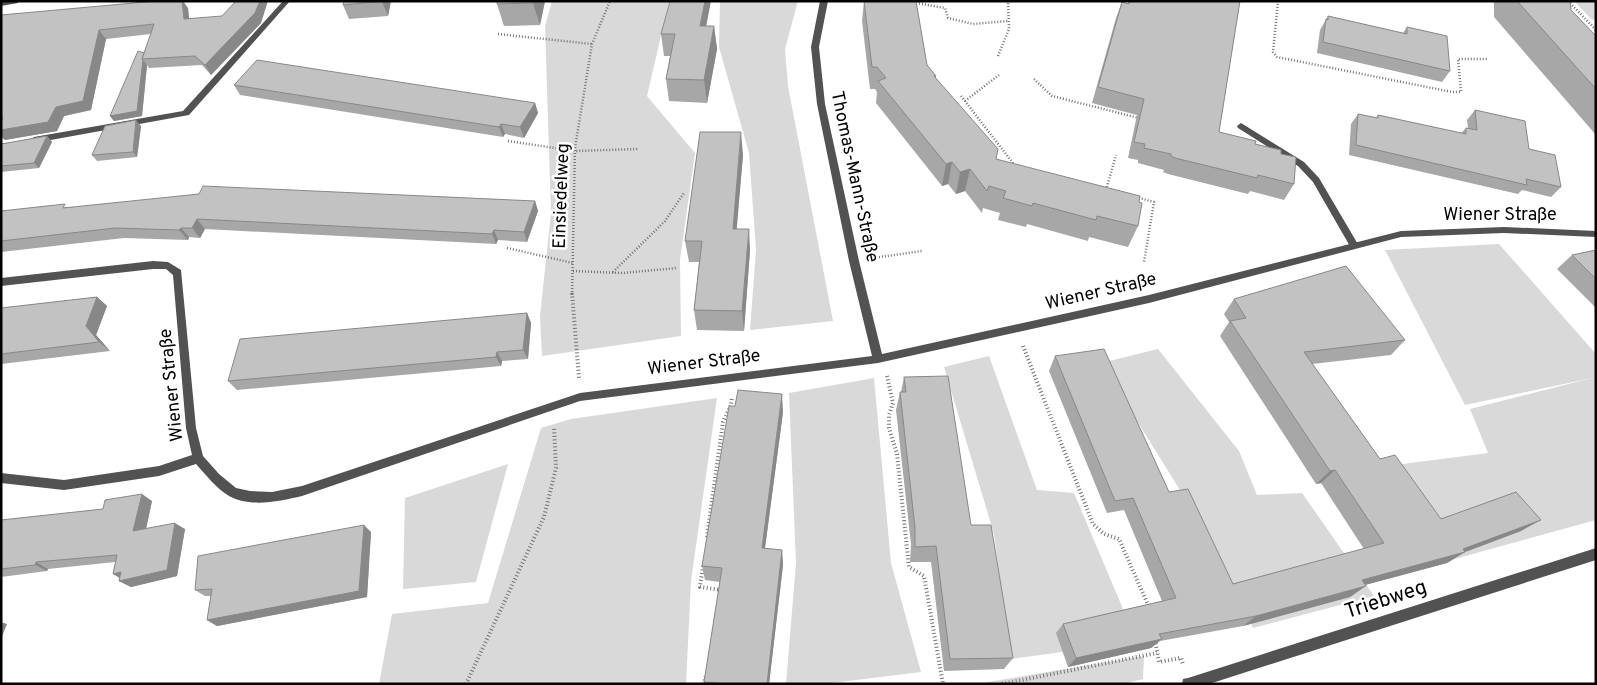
<svg xmlns="http://www.w3.org/2000/svg" width="1597" height="685" font-family="Overpass,sans-serif">
<style>
.green{fill:#d9d9d9}
.lines{fill:none;stroke-linecap:round;stroke-linejoin:round}
.path-far1{stroke:#747474;stroke-width:2.5;stroke-dasharray:1 2;stroke-linecap:butt}
.path{stroke:#747474;stroke-width:4;stroke-dasharray:1 2.5;stroke-linecap:butt}
.service{fill:#525252;fill-rule:evenodd}
.minor{fill:#525252;fill-rule:evenodd}
.wall{fill:#a7a7a7}
.shaded-wall{fill:#888}
.building{fill:#c2c2c2;stroke:#888}
.labels{text-anchor:middle;dominant-baseline:central;stroke-width:5;stroke-linejoin:round;paint-order:stroke}
.street-label{font-size:18px;fill:#000;stroke:#fff}
.near-street-label{font-size:21px;fill:#000;stroke:#fff}
</style>
<rect width="100%" height="100%" fill="#fff"/>
<g class="green">
<path d="M 552,1 L 669,1 L 647,96 L 695,153 L 680,260 L 681,336 L 542,356 L 540,316 L 551,213 L 545,26 Z"/>
<path d="M 720,1 L 798,1 L 785,49 L 788,86 L 833,321 L 750,330 L 756,250 L 749,153 L 719,47 Z"/>
<path d="M 1574,1 L 1596,1 L 1596,19 L 1592,20 Z"/>
<path d="M 1499,244 L 1596,354 L 1596,520 L 1451,560 L 1387,466 L 1488,453 L 1470,409 L 1592,378 L 1465,405 L 1385,250 Z"/>
<path d="M 1158,349 L 1239,451 L 1257,495 L 1302,493 L 1374,596 L 1253,628 L 1188,503 L 1101,363 Z"/>
<path d="M 989,356 L 1037,490 L 1074,493 L 1137,642 L 1011,659 L 994,534 L 944,367 Z"/>
<path d="M 874,378 L 891,563 L 921,672 L 824,684 L 786,684 L 796,563 L 789,393 Z"/>
<path d="M 717,398 L 691,581 L 686,684 L 379,684 L 392,614 L 488,603 L 541,428 L 571,419 Z"/>
<path d="M 508,464 L 476,582 L 403,589 L 405,498 Z"/>
<path d="M 1144,656 L 1143,679 L 1123,684 L 976,684 Z"/>
</g>
<g class="lines">
<g class="path-far1">
<path d="M 1278,1 L 1273,52 L 1277,57 L 1452,92 L 1461,92 L 1458,59 L 1487,59"/>
<path d="M 1568,1 L 1596,30"/>
<path d="M 916,3 L 945,8 L 948,18 L 973,24 L 1008,21"/>
<path d="M 498,34 L 592,44"/>
<path d="M 998,56 L 1009,29 L 1008,1"/>
<path d="M 1034,79 L 1052,96 L 1139,118"/>
<path d="M 961,96 L 1016,167"/>
<path d="M 965,101 L 999,75"/>
<path d="M 508,141 L 575,151 L 638,149"/>
<path d="M 1106,190 L 1116,155"/>
<path d="M 1136,197 L 1154,202 L 1144,262"/>
<path d="M 507,248 L 573,263"/>
<path d="M 873,258 L 922,251"/>
<path d="M 573,271 L 622,273 L 677,268"/>
<path d="M 613,272 L 665,221 L 684,193"/>
<path d="M 572,295 L 575,148 L 592,44 L 610,1"/>
</g>
<g class="path">
<path d="M 572,293 L 579,378"/>
<path d="M 1023,346 L 1093,524 L 1104,534 L 1119,539 L 1149,607"/>
<path d="M 887,376 L 893,403 L 889,415 L 889,428 L 897,454 L 909,567 L 924,576 L 943,684"/>
<path d="M 707,537 L 723,422 L 731,405 L 732,397"/>
<path d="M 703,566 L 700,587 L 721,590"/>
<path d="M 1155,640 L 1159,662 L 1181,658 L 1183,664"/>
<path d="M 466,684 L 544,517 L 556,468 L 554,427"/>
<path d="M 704,684 L 706,675"/>
<path d="M 1002,684 L 1157,653"/>
</g>
<path class="service" d="M 1241,123 L 1304,162 L 1319,178 L 1359,246 L 1357,248 L 1351,248 L 1313,182 L 1298,166 L 1238,128 L 1237,126 Z"/>
<g class="minor">
<path d="M 18,1 L 18,3 L 1,6 L 1,2 Z"/>
<path d="M 283,1 L 290,1 L 189,115 L 34,143 L 30,140 L 34,137 L 183,111 Z"/>
<path d="M 820,1 L 828,1 L 819,47 L 825,104 L 859,261 L 882,354 L 1149,295 L 1401,231 L 1504,227 L 1596,231 L 1596,237 L 1504,233 L 1401,237 L 1149,303 L 878,363 L 580,401 L 302,496 C 280,501 251,508 229,496 C 216,488 206,475 196,464 L 159,476 L 64,490 L 1,483 L 1,473 L 64,480 L 159,466 L 192,455 L 186,428 L 173,275 L 166,269 L 153,269 L 1,286 L 1,278 L 153,261 L 168,262 L 181,270 L 196,428 L 203,456 L 219,474 L 236,488 L 250,491 L 272,492 L 302,486 L 580,393 L 872,356 L 849,261 L 817,104 L 811,47 Z"/>
<path d="M 1596,548 L 1596,560 L 1209,684 L 1182,684 L 1183,679 L 1188,678 Z"/>
</g>
</g>
<g class="wall">
<path d="M 344,1 L 391,1 L 388,16 L 349,19 L 343,5 Z"/>
<path d="M 545,1 L 540,25 L 504,26 L 497,4 Z"/>
<path d="M 864,1 L 916,1 L 927,65 L 936,76 L 936,79 L 996,159 L 1139,202 L 1138,226 L 1128,247 L 1089,237 L 1088,241 L 1027,224 L 1026,227 L 998,220 L 1000,213 L 983,208 L 982,213 L 965,191 L 956,194 L 948,184 L 942,186 L 876,103 L 877,92 L 875,89 L 870,89 L 862,21 Z"/>
<path d="M 1129,1 L 1240,1 L 1219,132 L 1255,144 L 1281,154 L 1294,184 L 1284,200 L 1250,191 L 1248,194 L 1168,174 L 1163,172 L 1164,170 L 1138,163 L 1138,160 L 1128,158 L 1137,115 L 1092,103 L 1116,18 L 1122,2 L 1128,4 Z"/>
<path d="M 1494,1 L 1570,1 L 1571,10 L 1596,36 L 1596,135 L 1494,17 Z"/>
<path d="M 188,8 L 189,19 L 261,23 L 211,75 L 202,65 L 149,68 L 147,65 L 142,116 L 114,121 L 110,116 L 144,53 L 151,34 L 106,39 L 91,110 L 64,116 L 57,131 L 5,140 L 1,15 Z"/>
<path d="M 1328,16 L 1403,33 L 1407,27 L 1450,71 L 1442,82 L 1317,53 L 1320,30 Z"/>
<path d="M 706,26 L 714,26 L 717,49 L 707,103 L 669,101 L 666,79 L 670,56 L 664,56 L 661,34 Z"/>
<path d="M 234,85 L 535,103 L 538,113 L 524,138 L 505,134 L 503,137 L 240,95 Z"/>
<path d="M 1475,110 L 1529,149 L 1561,187 L 1551,197 L 1522,190 L 1518,194 L 1349,155 L 1351,124 L 1358,114 L 1376,118 L 1378,115 L 1461,133 L 1466,128 L 1468,128 L 1467,120 Z"/>
<path d="M 141,126 L 137,157 L 97,161 L 92,155 Z"/>
<path d="M 47,136 L 52,142 L 39,168 L 1,172 L 1,144 Z"/>
<path d="M 743,155 L 736,229 L 750,250 L 744,331 L 697,330 L 694,310 L 699,262 L 689,262 L 685,241 Z"/>
<path d="M 535,201 L 538,211 L 527,242 L 498,240 L 496,244 L 205,229 L 200,238 L 189,237 L 188,240 L 124,238 L 1,252 L 1,211 L 68,207 Z"/>
<path d="M 1596,250 L 1596,308 L 1557,269 L 1572,255 Z"/>
<path d="M 97,297 L 107,306 L 96,335 L 110,351 L 1,364 L 1,308 Z"/>
<path d="M 1234,299 L 1405,340 L 1391,355 L 1312,364 L 1380,459 L 1441,519 L 1521,531 L 1465,552 L 1447,563 L 1365,585 L 1350,597 L 1243,626 L 1160,641 L 1151,648 L 1068,667 L 1056,633 L 1063,624 L 1162,601 L 1124,510 L 1107,513 L 1049,371 L 1055,356 L 1169,492 L 1233,584 L 1364,549 L 1321,483 L 1316,484 L 1220,336 L 1229,322 L 1224,314 Z"/>
<path d="M 527,313 L 531,323 L 528,359 L 502,361 L 501,366 L 237,390 L 228,381 Z"/>
<path d="M 904,377 L 971,525 L 1013,658 L 1004,669 L 944,671 L 931,562 L 910,562 L 911,544 L 896,410 L 900,392 L 901,392 Z"/>
<path d="M 783,412 L 765,548 L 782,550 L 783,565 L 769,684 L 705,684 L 704,682 L 720,582 L 705,580 L 702,566 Z"/>
<path d="M 152,501 L 146,529 L 185,529 L 177,576 L 131,587 L 119,581 L 120,578 L 115,562 L 48,569 L 47,571 L 1,577 L 1,520 L 103,509 Z"/>
<path d="M 371,532 L 367,597 L 217,626 L 207,620 L 211,596 L 205,596 L 195,590 Z"/>
</g>
<g class="shaded-wall">
<path d="M 182,1 L 183,1 L 188,8 L 190,29 L 184,19 Z"/>
<path d="M 260,1 L 268,1 L 261,23 L 211,75 L 205,65 Z"/>
<path d="M 382,1 L 391,1 L 388,16 L 382,2 Z"/>
<path d="M 534,1 L 545,1 L 540,25 L 533,3 Z"/>
<path d="M 705,1 L 711,1 L 702,48 L 700,26 Z"/>
<path d="M 714,26 L 717,49 L 707,103 L 704,80 Z"/>
<path d="M 99,30 L 106,39 L 91,110 L 64,116 L 57,131 L 5,140 L 1,137 L 1,130 Z"/>
<path d="M 143,60 L 147,65 L 142,116 L 114,121 L 110,116 Z"/>
<path d="M 535,103 L 538,113 L 524,138 L 520,127 Z"/>
<path d="M 136,120 L 141,126 L 137,157 L 133,152 Z"/>
<path d="M 501,124 L 505,134 L 503,137 L 499,127 Z"/>
<path d="M 741,132 L 743,155 L 735,250 L 733,229 Z"/>
<path d="M 47,136 L 52,142 L 39,168 L 34,163 Z"/>
<path d="M 952,162 L 948,184 L 942,186 L 946,164 Z"/>
<path d="M 970,169 L 965,191 L 956,194 L 960,172 Z"/>
<path d="M 535,201 L 538,211 L 527,242 L 524,232 Z"/>
<path d="M 197,219 L 205,229 L 200,238 L 192,228 Z"/>
<path d="M 181,228 L 189,237 L 188,240 L 179,230 Z"/>
<path d="M 749,229 L 750,250 L 744,331 L 742,311 Z"/>
<path d="M 494,230 L 498,240 L 496,244 L 492,234 Z"/>
<path d="M 97,297 L 107,306 L 96,335 L 110,351 L 99,342 L 86,326 Z"/>
<path d="M 527,313 L 531,323 L 528,359 L 523,350 Z"/>
<path d="M 497,352 L 502,361 L 501,366 L 496,357 Z"/>
<path d="M 782,394 L 783,412 L 763,563 L 762,548 Z"/>
<path d="M 1335,470 L 1321,483 L 1316,484 L 1330,471 Z"/>
<path d="M 142,494 L 152,501 L 144,538 L 133,531 Z"/>
<path d="M 1541,520 L 1521,531 L 1465,552 L 1447,563 L 1346,590 L 1362,580 Z"/>
<path d="M 175,523 L 185,529 L 177,576 L 131,587 L 119,581 L 123,580 L 113,574 Z"/>
<path d="M 364,525 L 371,532 L 367,597 L 217,626 L 207,620 Z"/>
<path d="M 782,550 L 783,565 L 769,684 L 767,684 Z"/>
<path d="M 36,562 L 48,569 L 47,571 L 35,565 Z"/>
<path d="M 1366,586 L 1350,597 L 1243,626 L 1256,616 Z"/>
<path d="M 1,622 L 7,624 L 1,639 Z"/>
<path d="M 1162,639 L 1151,648 L 1068,667 L 1076,658 Z"/>
</g>
<g class="building">
<path d="M 156,1 L 182,1 L 184,19 L 222,16 L 236,1 L 260,1 L 255,13 L 205,65 L 195,56 L 142,59 L 154,24 L 99,30 L 83,101 L 56,107 L 48,122 L 1,130 L 1,121 L 3,118 L 1,118 L 1,15 Z"/>
<path d="M 344,1 L 382,1 L 343,5 Z"/>
<path d="M 497,1 L 534,1 L 533,3 L 497,4 Z"/>
<path d="M 670,1 L 705,1 L 700,26 L 714,26 L 704,80 L 666,79 L 675,34 L 661,34 Z"/>
<path d="M 864,1 L 916,1 L 927,65 L 936,76 L 934,76 L 998,149 L 996,159 L 1140,196 L 1139,202 L 1142,203 L 1138,226 L 1097,216 L 1096,220 L 1033,203 L 1032,206 L 1003,198 L 1006,191 L 989,186 L 987,191 L 970,169 L 960,172 L 952,162 L 946,164 L 878,81 L 886,78 L 877,67 L 872,67 Z"/>
<path d="M 1130,1 L 1240,1 L 1219,132 L 1256,141 L 1255,144 L 1281,150 L 1281,154 L 1296,157 L 1294,184 L 1258,175 L 1257,178 L 1175,158 L 1171,156 L 1171,154 L 1144,148 L 1145,144 L 1134,142 L 1144,99 L 1098,87 L 1122,2 L 1129,4 Z"/>
<path d="M 1517,1 L 1570,1 L 1571,10 L 1596,36 L 1596,89 Z"/>
<path d="M 1328,16 L 1407,34 L 1407,27 L 1447,36 L 1450,71 L 1323,42 L 1326,19 L 1328,20 Z"/>
<path d="M 138,51 L 144,53 L 142,59 L 143,60 L 137,111 L 110,116 Z"/>
<path d="M 257,60 L 535,103 L 520,127 L 501,124 L 499,127 L 234,85 Z"/>
<path d="M 1475,110 L 1525,121 L 1529,149 L 1555,155 L 1561,187 L 1526,179 L 1527,185 L 1356,145 L 1358,114 L 1378,118 L 1378,115 L 1466,134 L 1466,128 L 1477,130 Z"/>
<path d="M 136,120 L 133,152 L 92,155 L 105,126 Z"/>
<path d="M 700,132 L 741,132 L 733,229 L 749,229 L 742,311 L 694,310 L 702,241 L 685,241 Z"/>
<path d="M 47,136 L 34,163 L 1,166 L 1,144 Z"/>
<path d="M 203,186 L 535,201 L 524,232 L 494,230 L 492,234 L 197,219 L 192,228 L 181,228 L 179,230 L 115,228 L 1,241 L 1,211 L 65,204 L 63,208 L 199,194 Z"/>
<path d="M 1596,250 L 1596,279 L 1572,255 Z"/>
<path d="M 1346,266 L 1405,340 L 1304,352 L 1380,459 L 1395,455 L 1441,519 L 1516,492 L 1541,520 L 1463,549 L 1465,552 L 1362,580 L 1366,586 L 1256,616 L 1159,634 L 1162,639 L 1076,658 L 1063,624 L 1176,598 L 1133,498 L 1115,501 L 1055,356 L 1104,349 L 1169,492 L 1188,489 L 1233,584 L 1384,543 L 1335,470 L 1330,471 L 1230,321 L 1246,318 L 1234,299 Z"/>
<path d="M 97,297 L 86,326 L 99,342 L 1,354 L 1,308 Z"/>
<path d="M 527,313 L 523,350 L 497,352 L 496,357 L 228,381 L 240,339 Z"/>
<path d="M 948,376 L 971,525 L 991,525 L 1013,658 L 950,659 L 936,546 L 915,547 L 915,528 L 900,392 L 906,392 L 904,377 Z"/>
<path d="M 738,390 L 782,394 L 762,548 L 782,550 L 767,684 L 727,684 L 704,682 L 722,568 L 702,566 L 729,406 L 735,406 Z"/>
<path d="M 142,494 L 133,531 L 175,523 L 167,570 L 119,581 L 121,572 L 113,574 L 117,555 L 36,562 L 35,565 L 1,569 L 1,520 L 103,509 L 105,500 Z"/>
<path d="M 364,525 L 359,591 L 207,620 L 212,589 L 195,590 L 198,556 Z"/>
</g>
<g class="labels">
<g class="street-label">
<text transform="translate(854 177) rotate(78)">Thomas-Mann-Straße</text>
<text transform="translate(562 196) rotate(-88)">Einsiedelweg</text>
<text x="1500" y="215">Wiener Straße</text>
<text transform="translate(1101 292) rotate(-13)">Wiener Straße</text>
<text transform="translate(704 363) rotate(-7)">Wiener Straße</text>
<text transform="translate(172 385) rotate(-96)">Wiener Straße</text>
</g>
<g class="near-street-label">
<text transform="translate(1386 600) rotate(-18)">Triebweg</text>
</g>
</g>
<rect width="1597" height="685" fill="none" stroke="#000000" stroke-width="5"/>
</svg>
